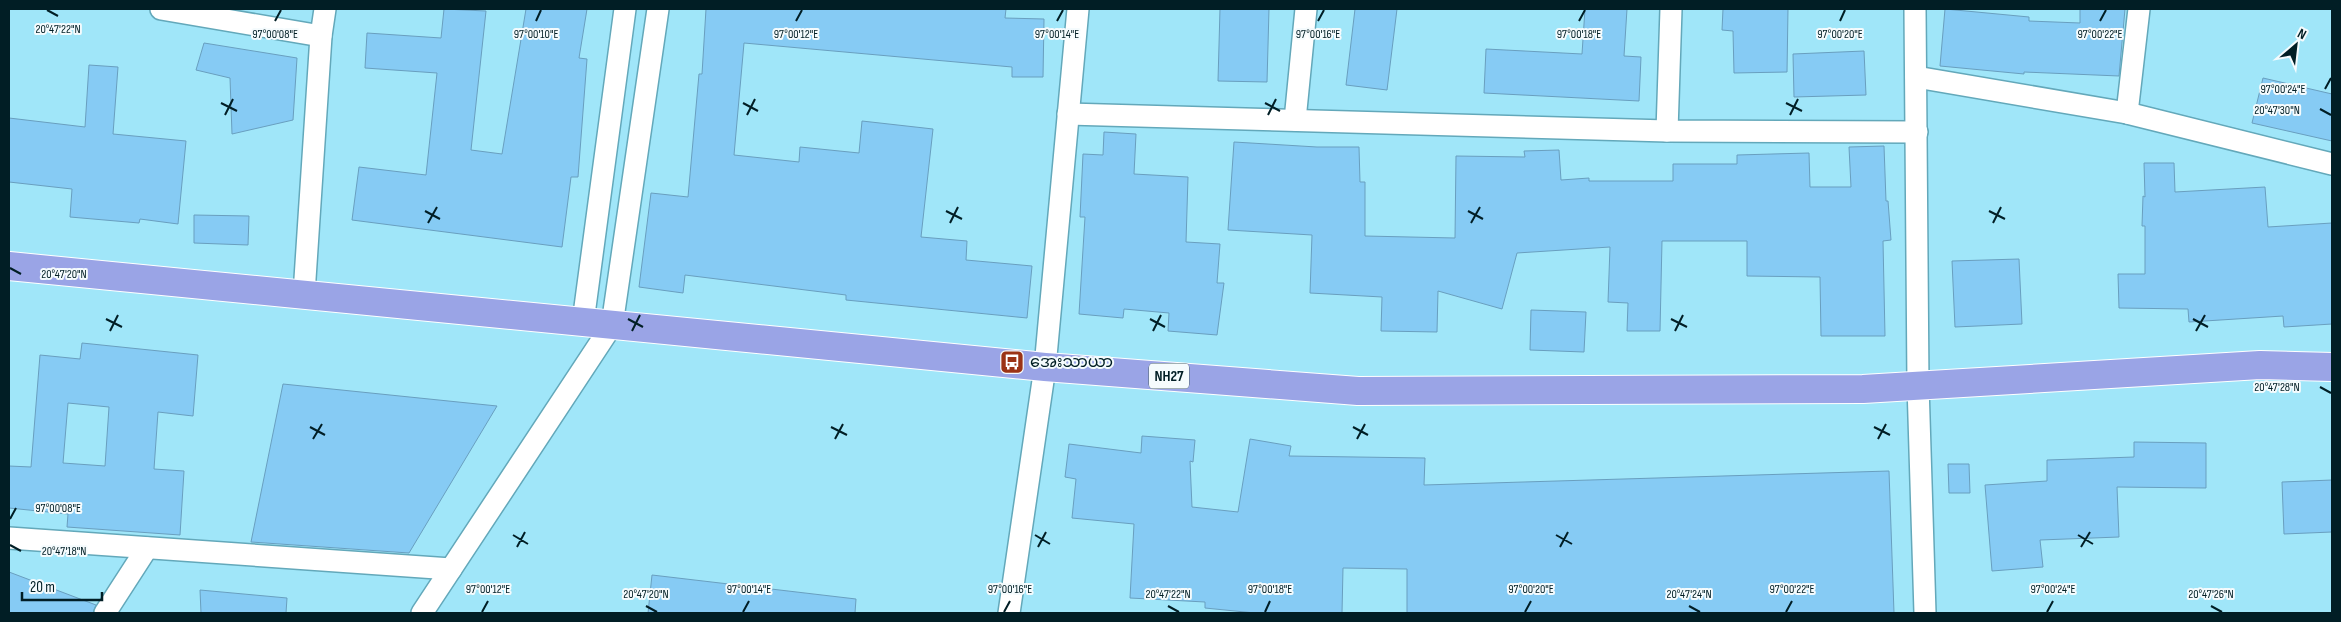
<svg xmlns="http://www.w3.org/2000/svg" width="2341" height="622" font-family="'Sofia Sans Condensed','Noto Sans Myanmar',sans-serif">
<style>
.building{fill:#86cbf4;stroke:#699fbf;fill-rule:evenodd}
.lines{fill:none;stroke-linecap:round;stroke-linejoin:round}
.minor-casing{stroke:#63a8ba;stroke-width:24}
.trunk-casing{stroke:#fff;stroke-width:30}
.minor{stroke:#fff;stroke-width:21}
.trunk{stroke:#9aa4e6;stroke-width:28}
.ticks{fill:none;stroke:#011e25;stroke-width:2}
.labels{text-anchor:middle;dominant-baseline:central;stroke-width:4;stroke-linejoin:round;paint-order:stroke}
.shield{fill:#f5fbfd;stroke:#4a6066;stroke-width:1}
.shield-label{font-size:15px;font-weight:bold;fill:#011e25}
.poi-label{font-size:16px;fill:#011e25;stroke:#f5fbfd;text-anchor:start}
.ticks-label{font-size:12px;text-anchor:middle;fill:#011e25;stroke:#f5fbfd;stroke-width:4;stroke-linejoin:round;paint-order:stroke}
</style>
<rect width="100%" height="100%" fill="#a0e6f9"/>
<g class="building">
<path d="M 444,9 L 486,11 L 471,150 L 502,154 L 526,9 L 587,9 L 579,58 L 587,59 L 578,177 L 571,177 L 562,247 L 352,220 L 359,167 L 426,175 L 437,73 L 365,68 L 367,33 L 441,38 Z"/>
<path d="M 706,9 L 1006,9 L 1005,18 L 1044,19 L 1043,77 L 1012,77 L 1012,67 L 744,43 L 734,155 L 799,162 L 800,147 L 859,153 L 862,121 L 933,129 L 921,237 L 967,241 L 966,260 L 1032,266 L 1027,318 L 846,300 L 846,295 L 685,275 L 683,293 L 639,287 L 651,193 L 688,197 L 699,74 L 702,74 Z"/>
<path d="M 1220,9 L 1269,9 L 1267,82 L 1218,81 Z"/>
<path d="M 1355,9 L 1397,9 L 1387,90 L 1346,85 Z"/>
<path d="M 1585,9 L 1627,9 L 1624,56 L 1641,57 L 1639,101 L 1484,93 L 1486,49 L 1582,54 Z"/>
<path d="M 1723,9 L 1788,9 L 1787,72 L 1734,73 L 1733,31 L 1722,30 Z"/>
<path d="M 1945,9 L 2029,17 L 2029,21 L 2080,23 L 2080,9 L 2125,9 L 2119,76 L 2024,72 L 2024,74 L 1940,66 Z"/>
<path d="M 204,43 L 297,58 L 293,120 L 232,134 L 230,78 L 196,70 Z"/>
<path d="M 1864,51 L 1866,95 L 1794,97 L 1793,54 Z"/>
<path d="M 89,65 L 118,67 L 113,134 L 186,141 L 178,224 L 140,219 L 139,223 L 70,217 L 72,189 L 9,182 L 9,118 L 85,127 Z"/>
<path d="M 2263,78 L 2332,94 L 2332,141 L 2252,123 Z"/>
<path d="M 1104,132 L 1136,134 L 1134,174 L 1188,177 L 1186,242 L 1220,244 L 1217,283 L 1224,283 L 1217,335 L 1168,331 L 1169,313 L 1124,309 L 1123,318 L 1079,314 L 1085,217 L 1080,217 L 1083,154 L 1103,155 Z"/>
<path d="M 1234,142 L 1317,147 L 1359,147 L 1360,182 L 1365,182 L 1365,236 L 1455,238 L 1456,156 L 1525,157 L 1524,151 L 1559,150 L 1561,180 L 1589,178 L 1589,181 L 1673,181 L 1673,164 L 1737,164 L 1737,155 L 1809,153 L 1810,187 L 1851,187 L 1849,147 L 1884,146 L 1886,201 L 1888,201 L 1891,240 L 1883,241 L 1885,336 L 1821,336 L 1820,277 L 1747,276 L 1747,241 L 1662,241 L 1660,331 L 1627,331 L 1628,303 L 1608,302 L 1610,247 L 1517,253 L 1502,309 L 1438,291 L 1437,332 L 1381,331 L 1382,297 L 1310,293 L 1312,235 L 1228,230 Z"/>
<path d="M 2144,163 L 2174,163 L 2175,192 L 2265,187 L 2268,227 L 2332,223 L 2332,324 L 2284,327 L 2283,316 L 2189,322 L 2188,309 L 2119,308 L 2118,274 L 2145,274 L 2145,226 L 2142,226 L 2143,196 L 2145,197 Z"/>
<path d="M 194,215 L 249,216 L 248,245 L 194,243 Z"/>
<path d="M 2019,259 L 2022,324 L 1955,327 L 1952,261 Z"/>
<path d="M 1531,310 L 1586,312 L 1584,352 L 1530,350 Z"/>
<path d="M 82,343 L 198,355 L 193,416 L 158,412 L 154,469 L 184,471 L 180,535 L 67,527 L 68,514 L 9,508 L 9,466 L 31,467 L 40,355 L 80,359 ZM 68,403 L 109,407 L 105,466 L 63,463 Z"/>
<path d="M 283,384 L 497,406 L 409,553 L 251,542 Z"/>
<path d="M 1142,436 L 1195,440 L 1193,462 L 1190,461 L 1192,507 L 1238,512 L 1250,439 L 1291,446 L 1289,456 L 1425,458 L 1424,485 L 1889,471 L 1894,613 L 1407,613 L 1407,569 L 1343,568 L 1342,613 L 1255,613 L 1205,608 L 1205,602 L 1130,598 L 1134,524 L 1072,518 L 1076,479 L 1065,477 L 1069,444 L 1141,453 Z"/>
<path d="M 2134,442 L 2206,443 L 2206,488 L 2117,487 L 2119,537 L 2040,540 L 2043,567 L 1992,571 L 1985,485 L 2047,481 L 2047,460 L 2134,457 Z"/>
<path d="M 1948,464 L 1969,464 L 1970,493 L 1949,493 Z"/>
<path d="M 2332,480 L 2332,532 L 2284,534 L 2282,482 Z"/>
<path d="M 9,572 L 96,605 L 93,613 L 9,613 Z"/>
<path d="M 652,575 L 856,599 L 855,613 L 648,613 Z"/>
<path d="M 200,590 L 287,598 L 286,613 L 201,613 Z"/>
</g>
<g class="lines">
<g class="minor-casing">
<g id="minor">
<path d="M 161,9 L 321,36"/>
<path d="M 1915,9 L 1918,385 L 1925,613"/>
<path d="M 1916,77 L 2127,113 L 2332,164"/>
<path d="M 2127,113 L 2139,9"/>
<path d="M 1068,114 L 1667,131 L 1917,132"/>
<path d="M 1295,120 L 1306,9"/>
<path d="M 1667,131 L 1671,9"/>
<path d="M 304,294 L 321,36 L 325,9"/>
<path d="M 583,322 L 625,9"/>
<path d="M 9,538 L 451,569"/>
<path d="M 105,613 L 147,548"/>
<path d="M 422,613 L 612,325 L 658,9"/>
<path d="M 1009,613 L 1045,367 L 1078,9"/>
</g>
</g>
<g class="trunk-casing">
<path id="trunk" d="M 9,266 L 1045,367 L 1358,391 L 1863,389 L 2260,365 L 2332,367"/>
</g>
<use href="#minor" class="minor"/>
<use href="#trunk" class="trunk"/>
</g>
<path class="ticks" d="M 47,10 L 58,16M 275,21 L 281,10M 536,21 L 541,10M 796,21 L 802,10M 1057,21 L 1063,10M 1318,21 L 1324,10M 1579,21 L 1585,10M 1840,21 L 1845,10M 2100,21 L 2106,10M 2325,89 L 2331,78M 221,103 L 237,111M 743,103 L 758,111M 1265,103 L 1280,111M 1786,103 L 1802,111M 2320,109 L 2331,115M 225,115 L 233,99M 747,115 L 755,99M 1268,115 L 1276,99M 1790,115 L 1798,99M 425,211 L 440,219M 946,211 L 962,219M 1468,211 L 1483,219M 1989,211 L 2005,219M 428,223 L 437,207M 950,223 L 958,207M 1471,223 L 1480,207M 1993,223 L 2001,207M 10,268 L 21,274M 106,319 L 122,327M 628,319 L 643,327M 1150,319 L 1165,327M 1671,319 L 1687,327M 2193,319 L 2208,327M 110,331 L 118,315M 632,331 L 640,315M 1153,331 L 1161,315M 1675,331 L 1683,315M 2196,331 L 2205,315M 2320,387 L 2331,393M 310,427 L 325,435M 831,427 L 847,435M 1353,427 L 1368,435M 1874,427 L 1890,435M 313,439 L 322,424M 835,439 L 843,424M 1357,439 L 1365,424M 1878,439 L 1886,424M 10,519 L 16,508M 513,535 L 528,544M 1035,535 L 1050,544M 1556,535 L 1572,544M 2078,535 L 2093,544M 10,545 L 21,551M 517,547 L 525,532M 1038,547 L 1046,532M 1560,547 L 1568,532M 2081,547 L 2090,532M 646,606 L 657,612M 1168,606 L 1179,612M 1689,606 L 1700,612M 2211,606 L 2222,612M 482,612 L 488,601M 743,612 L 749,601M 1004,612 L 1010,601M 1265,612 L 1270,601M 1525,612 L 1531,601M 1786,612 L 1792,601M 2047,612 L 2053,601"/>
<defs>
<g id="bus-square" transform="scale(1.25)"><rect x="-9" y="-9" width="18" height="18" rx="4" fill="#9b3315" stroke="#f5fbfd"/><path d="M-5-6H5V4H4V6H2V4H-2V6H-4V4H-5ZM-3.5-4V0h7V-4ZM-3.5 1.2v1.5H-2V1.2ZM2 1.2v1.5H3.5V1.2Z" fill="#fff"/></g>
</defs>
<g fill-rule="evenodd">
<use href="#bus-square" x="1012" y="362"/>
</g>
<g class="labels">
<rect class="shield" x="1149" y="363.5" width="40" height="25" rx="4"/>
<g class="shield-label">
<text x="1169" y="376">NH27</text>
</g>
<g class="poi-label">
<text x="1030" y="362">အေးသာယာ</text>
</g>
</g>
<g class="ticks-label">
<text x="58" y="33">20°47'22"N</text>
<text x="275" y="38">97°00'08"E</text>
<text x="536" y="38">97°00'10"E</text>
<text x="796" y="38">97°00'12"E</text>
<text x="1057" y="38">97°00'14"E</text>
<text x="1318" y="38">97°00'16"E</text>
<text x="1579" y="38">97°00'18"E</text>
<text x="1840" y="38">97°00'20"E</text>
<text x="2100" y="38">97°00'22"E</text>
<text x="2283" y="93">97°00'24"E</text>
<text x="2277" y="114">20°47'30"N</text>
<text x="64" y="278">20°47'20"N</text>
<text x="2277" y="391">20°47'28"N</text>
<text x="58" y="512">97°00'08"E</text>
<text x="64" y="555">20°47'18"N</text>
<text x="488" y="593">97°00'12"E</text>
<text x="749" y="593">97°00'14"E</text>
<text x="1010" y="593">97°00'16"E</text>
<text x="1270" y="593">97°00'18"E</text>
<text x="1531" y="593">97°00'20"E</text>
<text x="1792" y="593">97°00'22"E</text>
<text x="2053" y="593">97°00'24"E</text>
<text x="646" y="598">20°47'20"N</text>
<text x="1168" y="598">20°47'22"N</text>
<text x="1689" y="598">20°47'24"N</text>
<text x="2211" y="598">20°47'26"N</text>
</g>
<rect width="2341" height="622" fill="none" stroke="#011e25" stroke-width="20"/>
<g transform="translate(2296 45) rotate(28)" stroke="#f5fbfd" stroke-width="4" paint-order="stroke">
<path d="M0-4L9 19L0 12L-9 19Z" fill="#011e25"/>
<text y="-8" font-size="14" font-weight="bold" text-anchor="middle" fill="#011e25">N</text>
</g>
<path d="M22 592v8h80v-8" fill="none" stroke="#011e25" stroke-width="2.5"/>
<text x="30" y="592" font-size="15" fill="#011e25" stroke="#f5fbfd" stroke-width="4" paint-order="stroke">20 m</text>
</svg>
